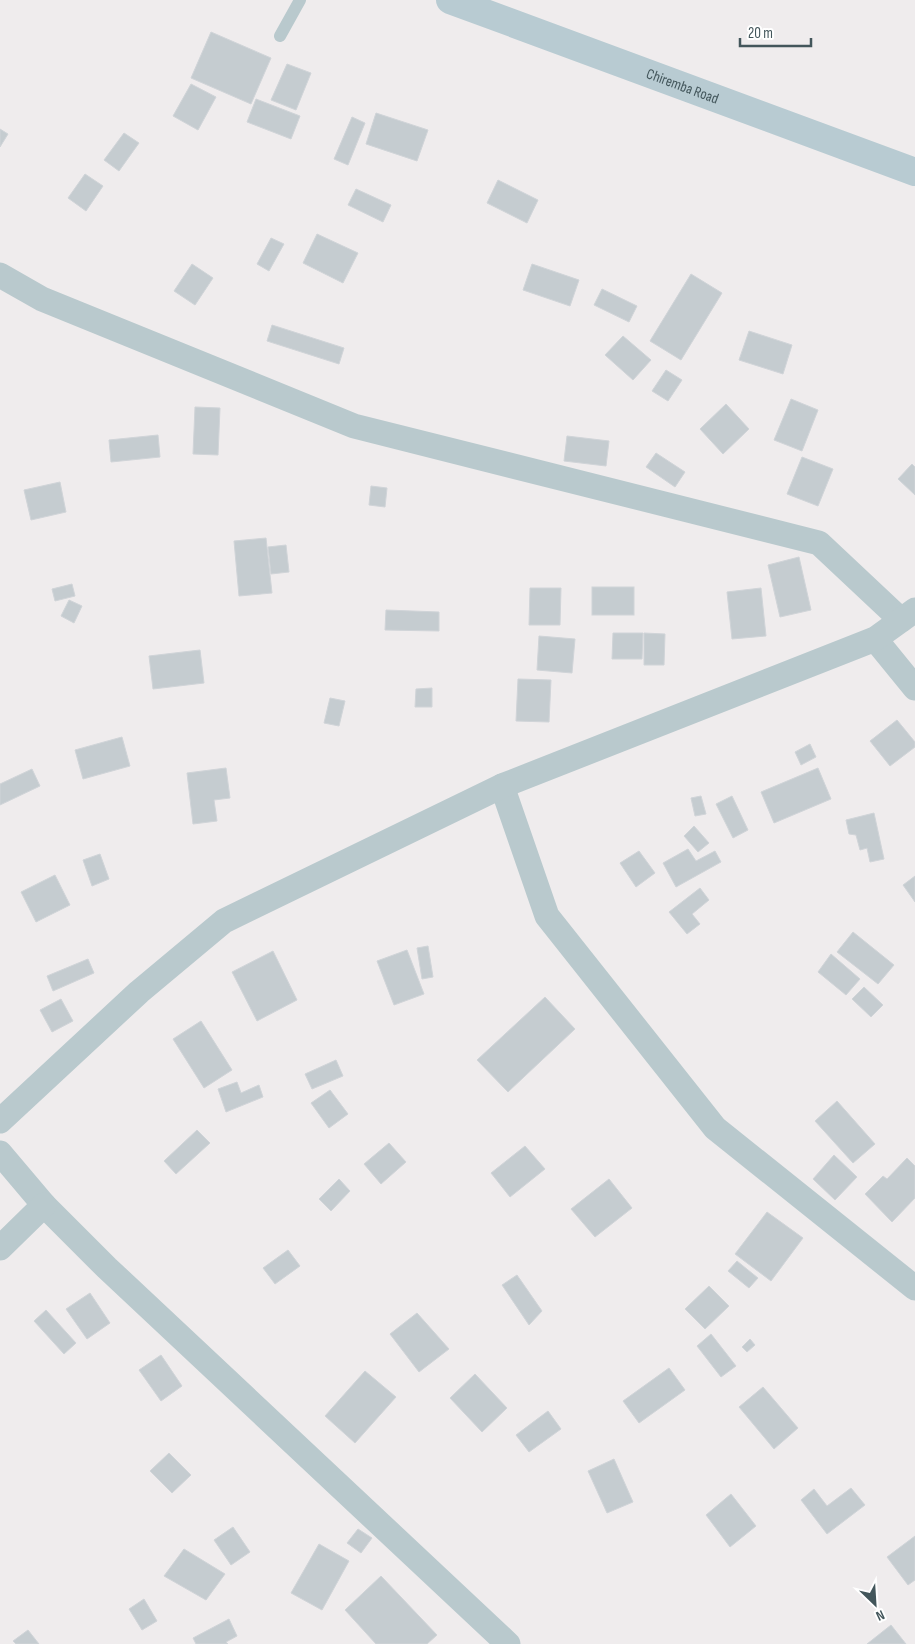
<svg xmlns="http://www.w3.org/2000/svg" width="915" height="1644" font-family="'Sofia Sans Condensed',sans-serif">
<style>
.building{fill:#c5ccd0;stroke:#d0d4d8}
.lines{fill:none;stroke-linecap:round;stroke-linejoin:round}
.service{stroke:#b9c9cd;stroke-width:12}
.minor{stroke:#b9c9cd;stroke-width:25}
.secondary{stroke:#b8cbd2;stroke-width:28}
.labels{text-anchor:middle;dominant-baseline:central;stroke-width:4.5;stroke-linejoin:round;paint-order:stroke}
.street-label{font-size:15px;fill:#43565b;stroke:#fff}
</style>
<rect width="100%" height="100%" fill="#efeced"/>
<g class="building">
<path d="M 211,32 L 271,58 L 251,104 L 191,78 Z"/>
<path d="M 287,64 L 311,73 L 296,110 L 271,100 Z"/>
<path d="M 191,84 L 216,97 L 198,130 L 173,116 Z"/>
<path d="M 256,99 L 300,116 L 291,139 L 247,122 Z"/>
<path d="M 376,113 L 428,130 L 417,161 L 366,144 Z"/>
<path d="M 352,117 L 365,123 L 348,165 L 334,159 Z"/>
<path d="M 0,129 L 8,134 L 0,147 Z"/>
<path d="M 124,133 L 139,143 L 119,171 L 104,160 Z"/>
<path d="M 85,174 L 103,186 L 86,211 L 68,198 Z"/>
<path d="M 498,180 L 538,200 L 527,223 L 487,203 Z"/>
<path d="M 356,189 L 391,205 L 383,222 L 348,205 Z"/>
<path d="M 317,234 L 358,253 L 343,283 L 303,263 Z"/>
<path d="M 271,238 L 284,244 L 269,271 L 257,264 Z"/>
<path d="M 192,264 L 213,278 L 195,305 L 174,291 Z"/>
<path d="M 532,264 L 579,280 L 570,306 L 523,290 Z"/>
<path d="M 691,274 L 722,293 L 681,360 L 650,341 Z"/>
<path d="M 602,289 L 637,306 L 629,322 L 594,305 Z"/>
<path d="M 272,325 L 344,348 L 339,364 L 267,341 Z"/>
<path d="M 749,331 L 792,345 L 783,374 L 739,360 Z"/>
<path d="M 623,336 L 651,360 L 633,380 L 605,355 Z"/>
<path d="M 666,370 L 682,380 L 668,401 L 652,391 Z"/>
<path d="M 791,399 L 818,410 L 802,451 L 774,440 Z"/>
<path d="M 726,404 L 749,429 L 723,454 L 700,429 Z"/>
<path d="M 195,407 L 220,408 L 218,455 L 193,454 Z"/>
<path d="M 158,435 L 160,457 L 111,462 L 109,440 Z"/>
<path d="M 567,436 L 609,441 L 606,466 L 564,461 Z"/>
<path d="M 656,453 L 685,472 L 675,487 L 646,467 Z"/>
<path d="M 802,457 L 833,469 L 818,506 L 787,494 Z"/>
<path d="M 912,464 L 915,467 L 915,495 L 898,479 Z"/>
<path d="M 60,482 L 66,512 L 31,520 L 24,490 Z"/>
<path d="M 371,486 L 387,488 L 385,507 L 369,505 Z"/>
<path d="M 266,538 L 272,593 L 239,596 L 234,541 Z"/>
<path d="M 286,545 L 289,572 L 271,574 L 268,547 Z"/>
<path d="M 799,557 L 811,610 L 780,617 L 768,565 Z"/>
<path d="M 72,584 L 75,596 L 55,601 L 52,589 Z"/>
<rect x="592" y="587" width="42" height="28"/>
<path d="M 530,588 L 561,588 L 560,625 L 529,625 Z"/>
<path d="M 761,588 L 766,636 L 732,639 L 727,592 Z"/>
<path d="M 69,600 L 82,606 L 74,623 L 61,616 Z"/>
<path d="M 386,610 L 439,612 L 439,631 L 385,630 Z"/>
<path d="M 613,633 L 643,633 L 642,659 L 612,659 Z"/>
<path d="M 644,633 L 665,634 L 664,665 L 644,665 Z"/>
<path d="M 539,636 L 575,639 L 572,673 L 537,670 Z"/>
<path d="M 200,650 L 204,683 L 153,689 L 149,656 Z"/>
<path d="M 518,679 L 551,680 L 549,722 L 516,721 Z"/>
<path d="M 432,688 L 432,707 L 415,707 L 416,689 Z"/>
<path d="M 330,698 L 345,701 L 339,726 L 324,723 Z"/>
<path d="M 897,720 L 915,742 L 915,747 L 890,766 L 870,741 Z"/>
<path d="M 122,737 L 130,766 L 83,779 L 75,750 Z"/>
<path d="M 810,744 L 816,757 L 801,765 L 795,752 Z"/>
<path d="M 226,768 L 230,798 L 214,800 L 217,821 L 193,824 L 187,773 Z"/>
<path d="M 818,768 L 831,799 L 774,823 L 761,792 Z"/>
<path d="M 32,769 L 40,786 L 0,805 L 0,784 Z"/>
<path d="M 701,796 L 706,814 L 695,816 L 691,798 Z"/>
<path d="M 732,796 L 748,830 L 733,838 L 716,804 Z"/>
<path d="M 874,813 L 884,859 L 870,862 L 867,848 L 860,850 L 856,835 L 849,834 L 846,820 Z"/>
<path d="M 694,826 L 709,843 L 698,852 L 684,836 Z"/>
<path d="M 688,849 L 696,861 L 715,851 L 721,862 L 676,887 L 663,863 Z"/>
<path d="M 639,851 L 655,873 L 636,887 L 620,863 Z"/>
<path d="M 100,854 L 109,879 L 92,886 L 83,860 Z"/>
<path d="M 55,875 L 70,905 L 36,922 L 21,892 Z"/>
<path d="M 915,876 L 915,902 L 903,885 Z"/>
<path d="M 700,888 L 709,900 L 692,914 L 700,924 L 687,934 L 669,912 Z"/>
<path d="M 853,932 L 894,965 L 878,984 L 837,952 Z"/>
<path d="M 428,946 L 433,977 L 422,979 L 417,948 Z"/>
<path d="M 407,950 L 424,994 L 394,1005 L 377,961 Z"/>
<path d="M 273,951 L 297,1000 L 257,1021 L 232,972 Z"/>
<path d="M 831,954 L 860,979 L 846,995 L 818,972 Z"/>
<path d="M 88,959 L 94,973 L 53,991 L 47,976 Z"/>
<path d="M 864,987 L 883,1005 L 871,1017 L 852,999 Z"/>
<path d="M 545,997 L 575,1029 L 508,1092 L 477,1060 Z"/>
<path d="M 61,999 L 73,1021 L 52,1032 L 40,1010 Z"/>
<path d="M 201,1021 L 232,1070 L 204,1088 L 173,1039 Z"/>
<path d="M 336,1060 L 343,1076 L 312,1089 L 305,1074 Z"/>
<path d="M 237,1082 L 241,1093 L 259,1085 L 263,1097 L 226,1112 L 218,1089 Z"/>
<path d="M 330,1090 L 348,1114 L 329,1128 L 311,1103 Z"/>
<path d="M 837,1101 L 875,1144 L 853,1163 L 815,1121 Z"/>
<path d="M 197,1130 L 210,1143 L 176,1174 L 164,1161 Z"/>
<path d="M 389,1143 L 406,1162 L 381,1184 L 364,1164 Z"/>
<path d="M 525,1146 L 545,1169 L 510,1197 L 491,1173 Z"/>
<path d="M 834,1155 L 857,1177 L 835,1200 L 813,1179 Z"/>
<path d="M 907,1158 L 915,1166 L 915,1198 L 892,1222 L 865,1194 L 883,1176 L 887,1179 Z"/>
<path d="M 339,1179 L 350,1191 L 331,1211 L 319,1199 Z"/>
<path d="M 609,1179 L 632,1208 L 595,1237 L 571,1209 Z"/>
<path d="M 767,1212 L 803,1238 L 771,1281 L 735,1254 Z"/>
<path d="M 288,1250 L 300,1266 L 275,1284 L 263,1268 Z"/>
<path d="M 737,1261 L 758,1278 L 749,1288 L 728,1271 Z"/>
<path d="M 517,1275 L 542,1311 L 529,1325 L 502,1285 Z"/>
<path d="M 709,1286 L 729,1306 L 705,1329 L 685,1309 Z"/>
<path d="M 90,1293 L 110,1323 L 87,1339 L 66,1309 Z"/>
<path d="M 46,1310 L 76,1343 L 64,1354 L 34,1321 Z"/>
<path d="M 417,1313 L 449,1349 L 419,1372 L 390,1334 Z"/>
<path d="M 711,1334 L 736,1366 L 721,1377 L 697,1346 Z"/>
<path d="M 750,1339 L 755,1345 L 747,1352 L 742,1347 Z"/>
<path d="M 161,1355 L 182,1386 L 161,1401 L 139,1370 Z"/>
<path d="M 669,1368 L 685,1390 L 639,1423 L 623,1401 Z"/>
<path d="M 365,1371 L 396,1397 L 355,1443 L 325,1416 Z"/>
<path d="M 475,1374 L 507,1408 L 482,1432 L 450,1398 Z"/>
<path d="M 763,1387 L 798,1428 L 774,1449 L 739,1407 Z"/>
<path d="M 548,1411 L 561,1429 L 529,1452 L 516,1435 Z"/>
<path d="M 169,1453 L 191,1475 L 172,1493 L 150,1471 Z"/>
<path d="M 614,1459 L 633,1502 L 607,1513 L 588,1471 Z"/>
<path d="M 851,1488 L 865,1505 L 827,1534 L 801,1500 L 814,1489 L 827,1506 Z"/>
<path d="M 731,1494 L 756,1526 L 730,1547 L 706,1515 Z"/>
<path d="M 233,1527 L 250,1552 L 231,1565 L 214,1540 Z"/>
<path d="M 358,1529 L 372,1538 L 361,1553 L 347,1543 Z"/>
<path d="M 915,1536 L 915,1580 L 908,1585 L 887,1557 Z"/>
<path d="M 319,1544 L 349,1561 L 322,1610 L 291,1593 Z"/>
<path d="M 184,1549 L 225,1574 L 206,1600 L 164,1576 Z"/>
<path d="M 381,1576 L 437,1635 L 427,1644 L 376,1644 L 345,1610 Z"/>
<path d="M 144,1599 L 157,1621 L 142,1630 L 129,1609 Z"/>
<path d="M 229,1619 L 237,1636 L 226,1642 L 228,1644 L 196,1644 L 193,1638 Z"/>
<path d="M 891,1625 L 906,1644 L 867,1644 Z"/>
<path d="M 28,1630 L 39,1644 L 16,1644 L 13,1641 Z"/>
</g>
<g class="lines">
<path class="service" d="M 280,36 L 300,0"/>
<g class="minor">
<path d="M 0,275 L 42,299 L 354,426 L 819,543 L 901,620"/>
<path d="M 875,639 L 915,688"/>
<path d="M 502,786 L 547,916 L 715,1128 L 915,1288"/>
<path d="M 0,1121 L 139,992 L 224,921 L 502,786 L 875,639 L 915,610"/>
<path d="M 0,1153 L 44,1205 L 107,1268 L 508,1644"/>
<path d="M 0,1248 L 44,1205"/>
</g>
<path class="secondary" id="s1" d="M 450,0 L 915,172"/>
</g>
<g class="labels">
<g class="street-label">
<text stroke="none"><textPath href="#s1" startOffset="248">Chiremba Road</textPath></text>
</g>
</g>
<g transform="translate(875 1604) rotate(155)" stroke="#ffffff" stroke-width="4" paint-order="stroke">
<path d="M0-4L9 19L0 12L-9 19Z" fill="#43565b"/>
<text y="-8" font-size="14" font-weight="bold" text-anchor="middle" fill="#43565b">N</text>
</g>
<path d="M740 38v8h71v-8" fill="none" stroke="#43565b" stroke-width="2.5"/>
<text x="748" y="38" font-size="15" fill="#43565b" stroke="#ffffff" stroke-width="4" paint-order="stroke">20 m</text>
</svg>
